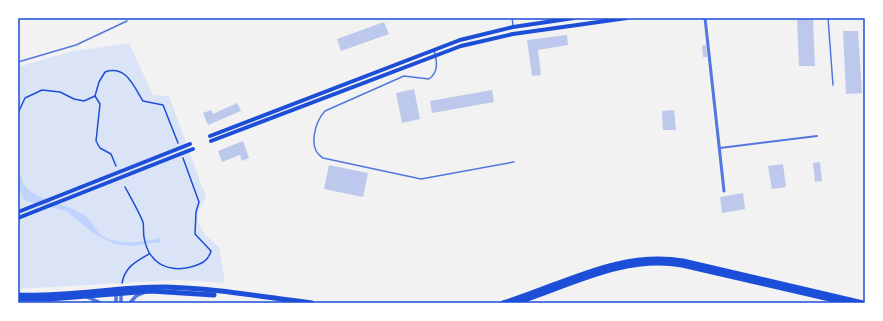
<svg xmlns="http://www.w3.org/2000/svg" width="883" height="321" font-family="'Noto Sans',sans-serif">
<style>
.green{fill:#dbe4f7}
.water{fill:#bfd3fe}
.building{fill:#bdc9ec}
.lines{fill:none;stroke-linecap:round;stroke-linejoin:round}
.path{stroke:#1d4ed8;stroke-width:1.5}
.service{stroke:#5277de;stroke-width:1.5}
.pedestrian{stroke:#5277de;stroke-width:2}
.minor{stroke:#5277de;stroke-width:3}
.tertiary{stroke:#5277de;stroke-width:3.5}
.secondary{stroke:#1d4ed8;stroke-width:4}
.trunk{stroke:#1d4ed8;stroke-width:5}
.neatline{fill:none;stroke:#1d4ed8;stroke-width:1.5}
</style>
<rect width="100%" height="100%" fill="#f2f2f2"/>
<path class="green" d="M 129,43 L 153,95 L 169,96 L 206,197 L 199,209 L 198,223 L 205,235 L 219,247 L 225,283 L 178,280 L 18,289 L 18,67 L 69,52 Z"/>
<path class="water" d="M 18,171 C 21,177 23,185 28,189 C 43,203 67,203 84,215 C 96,224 94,235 112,240 C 129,245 144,241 160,238 L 161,242 L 130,246 L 115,244 L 93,233 L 66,211 L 24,200 L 19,189 Z"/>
<g class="building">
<path d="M 797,18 L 813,18 L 815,66 L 799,66 Z"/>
<path d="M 384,22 L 389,34 L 341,51 L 337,39 Z"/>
<path d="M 843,31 L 858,31 L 862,93 L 846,94 Z"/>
<path d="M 567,35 L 568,45 L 538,50 L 541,75 L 532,76 L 527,40 Z"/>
<path d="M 706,45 L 707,57 L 703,57 L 702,46 Z"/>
<path d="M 414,89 L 420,119 L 402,123 L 396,93 Z"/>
<path d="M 492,90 L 494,102 L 432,113 L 430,101 Z"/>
<path d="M 237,103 L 241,111 L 208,125 L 203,113 L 211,110 L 213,114 Z"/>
<path d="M 674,110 L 676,130 L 663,130 L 662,111 Z"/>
<path d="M 243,141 L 249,158 L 242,161 L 240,155 L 222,162 L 218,151 Z"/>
<path d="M 820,162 L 822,181 L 815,182 L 813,163 Z"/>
<path d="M 783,164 L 786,187 L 772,189 L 768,166 Z"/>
<path d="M 329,165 L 368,173 L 363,197 L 324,189 Z"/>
<path d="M 743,193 L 745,209 L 722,213 L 720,197 Z"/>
</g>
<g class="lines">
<g class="path">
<path d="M 95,96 L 100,104 L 96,141 L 100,148 L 111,154 L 116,166"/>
<path d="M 18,113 L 25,98 L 42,90 L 60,92 L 74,99 L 84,101 L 95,96 L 99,82 L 105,72 C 126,65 133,85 143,101 L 163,105 L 178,143"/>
<path d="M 125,187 C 131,198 138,210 143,222 C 144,227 143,232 144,237 C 148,262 166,273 191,267 C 200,264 208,262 211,251 L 195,234 L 196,212 L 199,202 L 183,158"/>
<path d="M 122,283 C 125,267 135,262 149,254"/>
</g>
<g class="service">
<path d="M 512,18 L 513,25"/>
<path d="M 828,18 L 833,85"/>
<path d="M 434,50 C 437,61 439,72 429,79 L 404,76 L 325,111 C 315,122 307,149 323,158 L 421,179 L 514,162"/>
<path d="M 18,62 L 76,45 L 127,21"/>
</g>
<path class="pedestrian" d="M 720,148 L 817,136"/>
<path class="minor" d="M 705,18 L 724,191"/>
<g class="tertiary">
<path d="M 121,292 L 121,303"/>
<path d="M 116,293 L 116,303"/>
<path d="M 87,297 L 101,303"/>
<path d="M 130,303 L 136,296 L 143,293"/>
</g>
<g class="secondary">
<path d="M 210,136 L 460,40 L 513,27 L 574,18"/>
<path d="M 211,141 L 461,46 L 513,34 L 627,18"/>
<path d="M 18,212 L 190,144"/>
<path d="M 18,218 L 193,149"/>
</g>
<g class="trunk">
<path d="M 18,295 C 67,297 115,287 164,287 C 213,288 263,297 312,303"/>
<path d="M 18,299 L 49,299 L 151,291 L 214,295"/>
<path d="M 503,303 C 562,285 620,250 683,261 L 863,303"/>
<path d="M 515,303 C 570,286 622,255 682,265 L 847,303"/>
</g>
</g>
<rect width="883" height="321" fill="none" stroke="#ffffff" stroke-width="38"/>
<rect x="19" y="19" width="845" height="283" class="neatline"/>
</svg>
